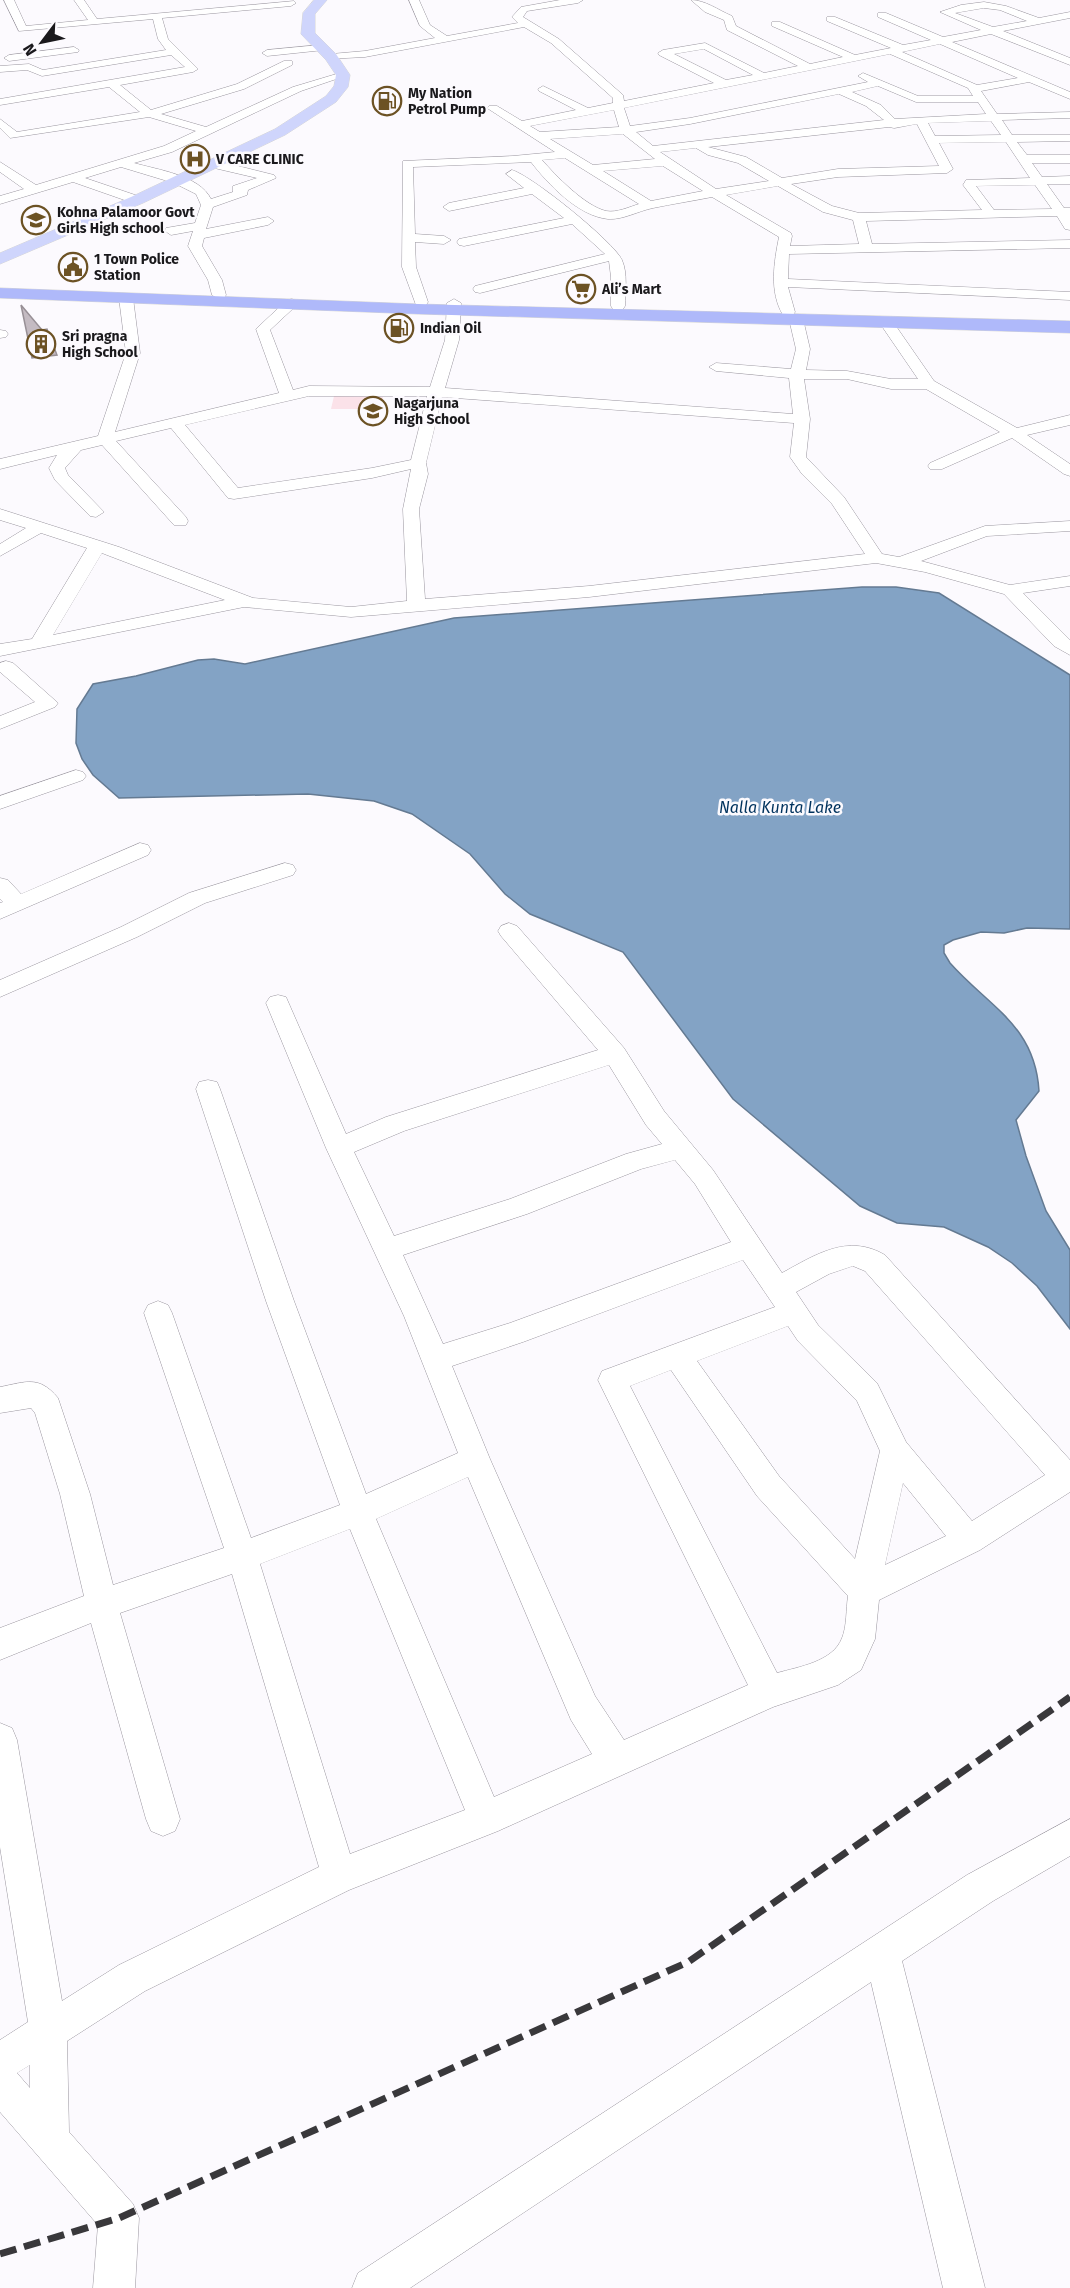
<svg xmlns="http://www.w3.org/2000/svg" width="1070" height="2288" font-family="'Fira Sans',sans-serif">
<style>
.green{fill:#fbe2e9}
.water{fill:#83a3c5;stroke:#647a92;stroke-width:1.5}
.building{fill:#c4bbc2;stroke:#989096;stroke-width:1.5}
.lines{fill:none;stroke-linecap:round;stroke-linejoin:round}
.minor-casing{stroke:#9a969f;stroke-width:1}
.major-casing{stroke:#d6d6d6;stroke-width:1}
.highway-casing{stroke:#d6d6d6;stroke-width:1}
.minor{fill:#fff;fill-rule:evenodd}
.major{fill:#cfd5fc;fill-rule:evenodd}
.highway{fill:#afb9fa;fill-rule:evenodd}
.rail{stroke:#39383b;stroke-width:7;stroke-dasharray:17 8;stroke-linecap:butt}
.labels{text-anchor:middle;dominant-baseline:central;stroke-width:5;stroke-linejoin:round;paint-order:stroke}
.far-poi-label{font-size:14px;font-weight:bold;fill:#1a191c;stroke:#fcfafe;text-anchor:start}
.water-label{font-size:16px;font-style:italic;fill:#00325d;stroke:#fcfafe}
</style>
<rect width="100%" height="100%" fill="#fcfafe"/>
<path class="green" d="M 334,396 L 383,397 L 380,409 L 331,409 Z"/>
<path class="water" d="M 862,587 L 896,587 L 939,593 L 1070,675 L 1070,929 L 1027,928 L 1004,933 L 981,932 L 953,940 L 944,945 L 944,953 L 950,963 C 989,1007 1035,1025 1039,1091 L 1016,1120 L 1026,1156 L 1046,1211 L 1070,1250 L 1070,1329 L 1037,1286 L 1012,1263 L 988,1247 L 944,1227 L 897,1223 L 860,1206 L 733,1099 L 623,952 L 530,914 L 505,894 L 470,854 L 412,814 L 374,801 L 308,794 L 119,798 L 93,775 L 82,759 L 76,743 L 77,709 L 93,684 L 136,676 L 198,660 L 214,659 L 245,664 L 454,618 Z"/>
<path class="building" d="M 21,305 L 42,330 L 47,329 L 57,355 L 32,358 Z"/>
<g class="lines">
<g class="minor-casing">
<g id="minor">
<path d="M 4,0 L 14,0 L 26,26 L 88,20 L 74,0 L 84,0 L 97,19 L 294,1 L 296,3 L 291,6 L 162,18 L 168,39 L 198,69 L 193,72 L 120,85 L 151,110 L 237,84 L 284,61 L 292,61 L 292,65 L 244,89 L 161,114 L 206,127 L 293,87 L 343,72 L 348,75 L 301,91 L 172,152 L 134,163 C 158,170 199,175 211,199 L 233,192 L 233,186 L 257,178 L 210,167 L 210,161 L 214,160 L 274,175 L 276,178 L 248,190 L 247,195 L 213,207 L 206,229 L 268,217 L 274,221 L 268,225 L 204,238 L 202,246 L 222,280 L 226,295 L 224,298 L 219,299 L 212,295 L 208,280 L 188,246 L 193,231 L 171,235 L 165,231 L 166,228 L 195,223 L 201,205 L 196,194 L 174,183 L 121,167 L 85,178 L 141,197 L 143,200 L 141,203 L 133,203 L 73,182 L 0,204 L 0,196 L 24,189 L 0,172 L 0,162 L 36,185 L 164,146 L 196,131 L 149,117 L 10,138 L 0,128 L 0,119 L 17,132 L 140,112 L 109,87 L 0,105 L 0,99 L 185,67 L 171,55 L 42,76 L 27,70 L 0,72 L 0,66 L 29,64 L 43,70 L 166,50 L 158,39 L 153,19 L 19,31 Z"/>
<path d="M 409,0 L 419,0 L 430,25 L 447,36 L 518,23 L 512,17 L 521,7 L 560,0 L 583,0 L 578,3 L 527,11 L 523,17 L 559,39 L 623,95 L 624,101 L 714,83 L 659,55 L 658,53 L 663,50 L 705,43 L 764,73 L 798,66 L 727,30 L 724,20 L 705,12 L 691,0 C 705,0 718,10 732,16 L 736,26 L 810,64 L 843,57 L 772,26 L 772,22 L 780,22 L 855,55 L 891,48 L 827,21 L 827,17 L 835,17 L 903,45 L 931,40 L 878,17 L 878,13 L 886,13 L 943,37 L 981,30 L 940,12 L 961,5 L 984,2 L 1006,6 L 1039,18 L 1070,12 L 1070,18 L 1003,31 L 1070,58 L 1070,65 L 991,34 L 952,42 L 1070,92 L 1070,99 L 1029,82 L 981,91 L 997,114 L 1070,112 L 1070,118 L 1002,120 L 1012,135 L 1070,135 L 1070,141 L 1017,142 L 1027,155 L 1070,155 L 1070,163 L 1032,163 L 1042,177 L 1070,176 L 1070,184 L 1047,184 L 1064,208 L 1070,208 L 1070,230 L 1065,229 L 1057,216 L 866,221 L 872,244 L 1070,240 L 1070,248 L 789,254 L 788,279 L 1070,292 L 1070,300 L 788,287 L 795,312 L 793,315 L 783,315 C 769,292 774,262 779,237 L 712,197 C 692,201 672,204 653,208 C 638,211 623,220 608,219 C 578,216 548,184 531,162 L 413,167 L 415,234 L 444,236 L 451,240 L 444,244 L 415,242 L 416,267 L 428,302 L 426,305 L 416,305 L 402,267 L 403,161 L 513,156 L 555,152 L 487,108 L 489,106 L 497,106 L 522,121 L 576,110 L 539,91 L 538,89 L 543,86 L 588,108 L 613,103 L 613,98 L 551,43 L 524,27 L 365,57 L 327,59 L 326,57 L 331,54 L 365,51 L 435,38 L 420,26 ZM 984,8 L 1000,10 L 1027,21 L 993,27 L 955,13 ZM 940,44 L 1018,78 L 977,85 L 902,52 ZM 704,49 L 753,75 L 726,80 L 674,54 ZM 890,54 L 968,88 L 973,96 L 918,96 L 863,73 L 858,76 L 868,82 L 690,118 L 630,126 L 624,108 ZM 878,86 L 916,102 L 978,102 L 986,114 L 895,119 L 881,105 L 852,92 ZM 839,94 L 866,106 L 884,120 L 653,146 L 636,132 L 690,124 ZM 614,110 L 619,127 L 540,132 L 530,126 ZM 991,121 L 1001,135 L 935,136 L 928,123 ZM 917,124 L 939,166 L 838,169 L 782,178 L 746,157 L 708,147 L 889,127 L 894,128 ZM 623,134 L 655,159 L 593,165 L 550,139 ZM 1006,142 L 1030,178 L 966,180 L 963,185 L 982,210 L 859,213 L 832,206 L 791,184 L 838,177 L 947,173 L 953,169 L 939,143 ZM 696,148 L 708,155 L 738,163 L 769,181 L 716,189 L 660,152 ZM 565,158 L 639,204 C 629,207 617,213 606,211 C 585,206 556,176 542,160 ZM 663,166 L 703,191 L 651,201 L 603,171 ZM 1035,185 L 1052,209 L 994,210 L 976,186 ZM 778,186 L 823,212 L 853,220 L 859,244 L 790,246 L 792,236 L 791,233 L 726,195 Z"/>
<path d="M 320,45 L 325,48 L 324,50 L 267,56 L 262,53 L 267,50 Z"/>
<path d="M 74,47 L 79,50 L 78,52 L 9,61 L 4,58 L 9,55 Z"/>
<path d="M 512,170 C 531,175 614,242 622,260 C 628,274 625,291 625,306 L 623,309 L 613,309 L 611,306 L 611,277 L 609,261 L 480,293 L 475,292 L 473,289 L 475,286 L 605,254 L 572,224 L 464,246 L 459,245 L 457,242 L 459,239 L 564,218 L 532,194 L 449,211 L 443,207 L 449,203 L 524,188 L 506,174 Z"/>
<path d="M 126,294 L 133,298 L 140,353 L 115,432 L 279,393 L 256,329 L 287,300 L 292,299 L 299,303 L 270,330 L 293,390 L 309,386 L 430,387 L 445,340 L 447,303 L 454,299 L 461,303 L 459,340 L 445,388 L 793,414 L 789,378 L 716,371 L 709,367 L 716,363 L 791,369 L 796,349 L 789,319 L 796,315 L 803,319 L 810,349 L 806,370 L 847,371 L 891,379 L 918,379 L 879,322 L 886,318 L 891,319 L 934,381 L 1017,428 L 1070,415 L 1070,425 L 1027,435 L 1070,464 L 1070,476 L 1064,474 L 1012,438 L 942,469 L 930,469 L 928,466 L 930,463 L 1000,432 L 926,389 L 891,389 L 847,379 L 804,379 L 810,419 L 806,457 L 844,497 L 882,554 L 899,557 L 985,526 L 1070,521 L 1070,531 L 987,536 L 921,561 L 1010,585 L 1070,576 L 1070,586 L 1023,593 L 1070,640 L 1070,655 L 1054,646 L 1004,594 L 925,572 L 876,563 L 589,597 L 351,617 L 244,607 L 0,656 L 0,644 L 32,639 L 87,548 L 41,533 L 0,556 L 0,544 L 26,528 L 0,520 L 0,509 L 119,547 L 253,598 L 351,607 L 407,601 L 403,509 L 411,469 L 372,478 L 234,499 L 228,498 L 171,428 L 116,441 L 186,517 L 188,521 L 186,525 L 174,525 L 102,445 L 81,450 L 65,468 L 68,475 L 104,512 L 96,517 L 90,516 L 55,480 L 49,468 L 57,455 L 0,469 L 0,459 L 98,436 L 126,353 L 119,298 ZM 309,396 L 427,396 L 411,460 L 372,468 L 238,488 L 185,425 ZM 442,397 L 794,423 L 790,457 L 802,474 L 832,504 L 865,554 L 589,586 L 425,599 L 419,509 L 428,474 L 426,463 ZM 102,553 L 107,555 L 225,600 L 53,635 Z"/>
<path d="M 0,330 L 6,331 L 8,334 L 6,337 L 0,338 Z"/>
<path d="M 6,661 L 13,663 L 58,703 L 55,707 L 0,729 L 0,716 L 35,702 L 0,672 L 0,663 Z"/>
<path d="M 76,770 L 83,772 L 86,776 L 83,780 L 0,809 L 0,796 Z"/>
<path d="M 140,843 L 148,845 L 151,850 L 148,855 L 0,919 L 0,903 L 3,902 L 0,899 L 0,878 L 8,880 L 21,894 Z"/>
<path d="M 285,863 L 293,865 L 296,870 L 293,875 L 205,903 L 137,937 L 0,997 L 0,980 L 121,927 L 189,893 Z"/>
<path d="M 509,923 L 517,926 L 624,1048 L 664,1111 L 713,1170 L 782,1273 C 815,1255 848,1233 885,1255 L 1070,1460 L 1070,1492 L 980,1550 L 879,1600 L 875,1639 L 870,1650 L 861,1670 L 838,1685 L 773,1707 L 498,1831 L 349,1890 L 145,1991 L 67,2041 L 69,2132 L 133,2204 L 139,2218 L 135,2288 L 93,2288 L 98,2225 L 0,2112 L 0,2040 L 28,2022 L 0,1847 L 0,1723 L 12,1728 L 17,1740 L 62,2001 L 119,1965 L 319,1867 L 232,1574 L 120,1613 L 180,1819 L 175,1831 L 163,1836 L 151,1831 L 146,1819 L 91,1623 L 0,1660 L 0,1628 L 84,1596 L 60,1494 L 35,1413 L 31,1408 L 0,1413 L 0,1387 C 26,1382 39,1375 58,1398 L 90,1494 L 113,1585 L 224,1548 L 144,1313 L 148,1305 L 158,1301 L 168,1305 L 172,1313 L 251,1538 L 340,1505 L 266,1301 L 196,1089 L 199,1082 L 208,1080 L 217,1082 L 220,1089 L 294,1301 L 366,1494 L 458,1453 L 404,1316 L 326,1148 L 266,1003 L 270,997 L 278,995 L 286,997 L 346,1134 L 386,1117 L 598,1050 L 501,936 L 498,931 L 501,926 ZM 609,1065 L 646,1125 L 662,1144 L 626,1154 L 510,1199 L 394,1236 L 354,1152 L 404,1131 ZM 675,1160 L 695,1184 L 731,1242 L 510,1323 L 443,1344 L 403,1255 L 527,1214 L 641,1169 ZM 743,1260 L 775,1307 L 602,1371 L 598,1380 L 748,1685 L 624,1740 L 595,1696 L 490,1459 L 452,1366 L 523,1342 ZM 853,1266 L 865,1271 L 1045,1475 L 972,1521 L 906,1442 L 877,1383 L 818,1325 L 796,1292 L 829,1274 ZM 788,1326 L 798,1341 L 857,1401 L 880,1451 L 855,1559 L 779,1476 L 697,1361 ZM 671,1370 L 757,1496 L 848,1596 C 846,1609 847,1626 842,1638 C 833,1662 798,1667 777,1673 L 630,1386 ZM 468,1477 L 571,1720 L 592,1754 L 494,1797 L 376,1519 ZM 903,1483 L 946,1536 L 885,1565 ZM 350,1529 L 465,1810 L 350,1854 L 260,1564 ZM 30,2065 L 30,2088 L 17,2073 Z"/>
<path d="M 1070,1819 L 1070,1856 L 993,1901 L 902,1961 L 985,2288 L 943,2288 L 871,1982 L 410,2288 L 352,2288 L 358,2273 L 967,1875 Z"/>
</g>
</g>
<g class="major-casing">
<path id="major" d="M 314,0 L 327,0 L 315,14 L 315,33 L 336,54 L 350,75 L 348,87 L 336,102 L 285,135 L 143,203 L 0,264 L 0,253 L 131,197 L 275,129 L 326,96 L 334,86 L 336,75 L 326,60 L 301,34 L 303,13 Z"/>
</g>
<g class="highway-casing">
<path id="highway" d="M 0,288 L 418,304 L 1070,321 L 1070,333 L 418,314 L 0,298 Z"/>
</g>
<use href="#minor" class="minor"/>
<use href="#major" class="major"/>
<use href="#highway" class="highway"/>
<path class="rail" d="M 0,2254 L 119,2218 L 688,1962 L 1070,1697"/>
</g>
<defs>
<g id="fuel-ring" transform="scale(1.5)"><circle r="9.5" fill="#fcfafe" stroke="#6c5224" stroke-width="1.5"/><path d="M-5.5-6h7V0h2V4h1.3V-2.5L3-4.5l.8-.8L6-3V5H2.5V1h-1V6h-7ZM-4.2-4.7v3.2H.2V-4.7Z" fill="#6c5224"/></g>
<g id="hospital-ring" transform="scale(1.5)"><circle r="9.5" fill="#fcfafe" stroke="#6c5224" stroke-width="1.5"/><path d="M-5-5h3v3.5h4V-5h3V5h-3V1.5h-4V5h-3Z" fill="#6c5224"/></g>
<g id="school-ring" transform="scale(1.5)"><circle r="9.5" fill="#fcfafe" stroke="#6c5224" stroke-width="1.5"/><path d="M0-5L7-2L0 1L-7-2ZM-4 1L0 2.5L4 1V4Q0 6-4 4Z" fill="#6c5224"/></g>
<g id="civic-ring" transform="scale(1.5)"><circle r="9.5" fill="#fcfafe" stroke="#6c5224" stroke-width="1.5"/><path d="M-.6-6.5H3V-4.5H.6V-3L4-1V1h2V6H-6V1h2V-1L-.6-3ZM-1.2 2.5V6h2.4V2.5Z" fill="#6c5224"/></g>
<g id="supermarket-ring" transform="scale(1.5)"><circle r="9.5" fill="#fcfafe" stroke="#6c5224" stroke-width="1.5"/><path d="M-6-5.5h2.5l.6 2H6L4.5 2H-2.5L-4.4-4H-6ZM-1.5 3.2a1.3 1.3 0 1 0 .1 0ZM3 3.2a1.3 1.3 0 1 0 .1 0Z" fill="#6c5224"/></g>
<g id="building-ring" transform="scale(1.5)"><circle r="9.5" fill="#fcfafe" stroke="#6c5224" stroke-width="1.5"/><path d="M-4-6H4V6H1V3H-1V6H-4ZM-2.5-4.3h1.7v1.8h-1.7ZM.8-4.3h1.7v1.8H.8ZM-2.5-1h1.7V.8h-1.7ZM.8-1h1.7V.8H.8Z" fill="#6c5224"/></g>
</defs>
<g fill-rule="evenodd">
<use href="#fuel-ring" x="387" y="101"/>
<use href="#hospital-ring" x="195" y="159"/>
<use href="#school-ring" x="36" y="220"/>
<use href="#civic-ring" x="73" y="267"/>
<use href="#supermarket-ring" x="581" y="289"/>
<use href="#fuel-ring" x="399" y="328"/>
<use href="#building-ring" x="41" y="344"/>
<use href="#school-ring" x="373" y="411"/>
</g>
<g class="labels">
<g class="far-poi-label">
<text x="408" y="93">My Nation<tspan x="408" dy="16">Petrol Pump</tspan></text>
<text x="216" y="159">V CARE CLINIC</text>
<text x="57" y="212">Kohna Palamoor Govt<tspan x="57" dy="16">Girls High school</tspan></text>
<text x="94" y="259">1 Town Police<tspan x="94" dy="16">Station</tspan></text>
<text x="602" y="289">Ali’s Mart</text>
<text x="420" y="328">Indian Oil</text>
<text x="62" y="336">Sri pragna<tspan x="62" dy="16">High School</tspan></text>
<text x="394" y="403">Nagarjuna<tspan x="394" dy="16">High School</tspan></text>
</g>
<g class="water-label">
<text x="780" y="807">Nalla Kunta Lake</text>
</g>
</g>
<g transform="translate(42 42) rotate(238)" stroke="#fcfafe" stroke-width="4.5" paint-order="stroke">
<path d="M0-4.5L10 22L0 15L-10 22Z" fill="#1a191c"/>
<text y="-9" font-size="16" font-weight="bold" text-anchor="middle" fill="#1a191c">N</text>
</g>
</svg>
